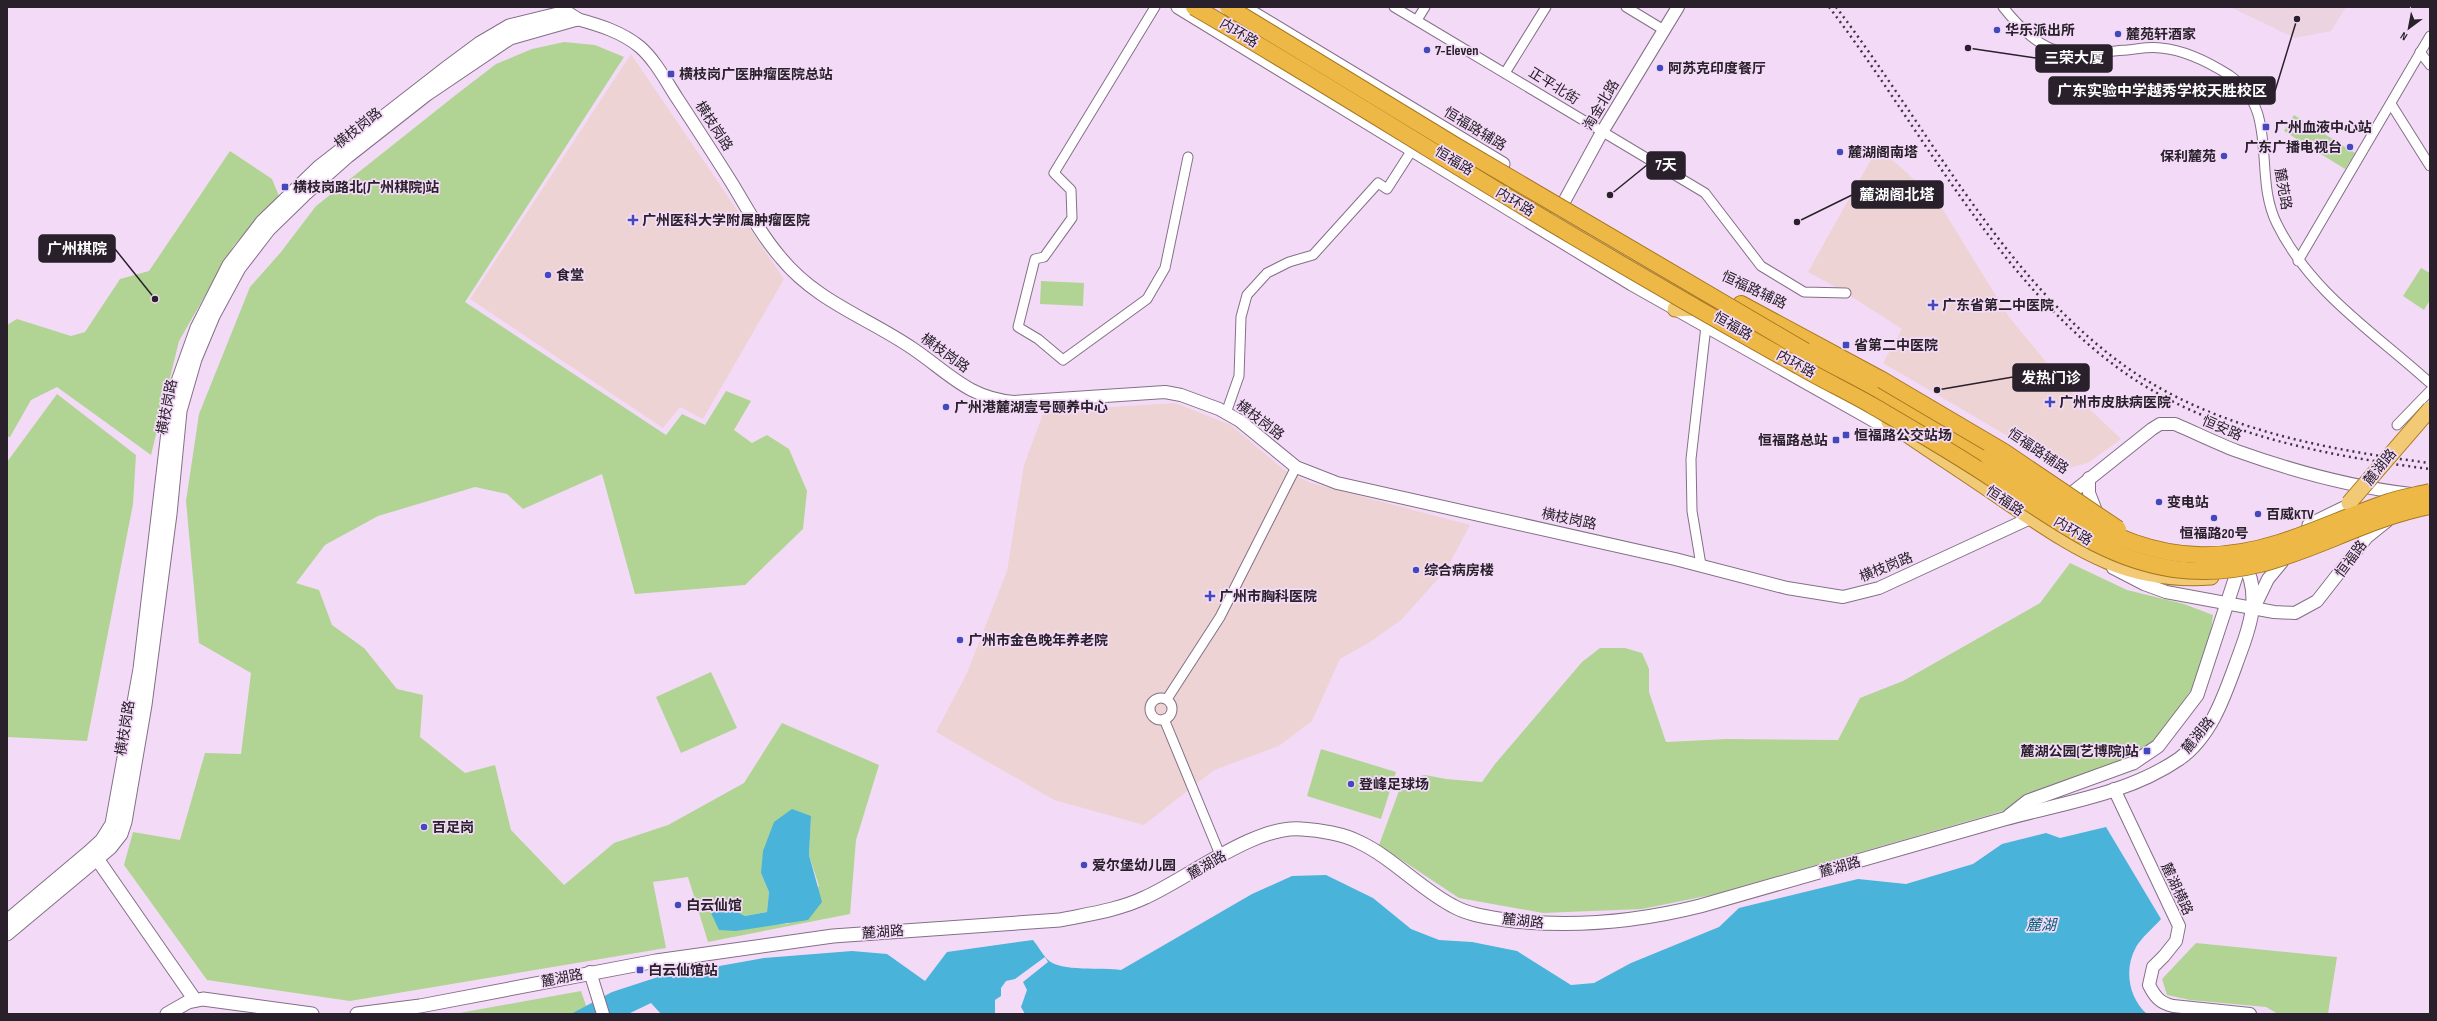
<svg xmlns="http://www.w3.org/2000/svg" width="2437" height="1021" font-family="'Sofia Sans Condensed','Noto Sans SC',sans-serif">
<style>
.education{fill:#ebd3df}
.medical{fill:#eed3d4}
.green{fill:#b1d494;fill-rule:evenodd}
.water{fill:#49b3d9}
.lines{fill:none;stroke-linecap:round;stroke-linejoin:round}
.minor-casing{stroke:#846f87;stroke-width:11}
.tertiary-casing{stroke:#846f87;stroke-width:14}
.secondary-casing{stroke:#846f87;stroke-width:15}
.primary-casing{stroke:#a6771f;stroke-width:17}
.trunk-casing{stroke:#a6771f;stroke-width:18}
.minor{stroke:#fff;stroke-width:9}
.tertiary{stroke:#fff;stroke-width:12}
.secondary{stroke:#fff;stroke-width:13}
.primary{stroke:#f2ca75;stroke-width:15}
.trunk{stroke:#eeb847;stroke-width:16}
.rail{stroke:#3f3441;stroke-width:2.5;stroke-dasharray:2 4;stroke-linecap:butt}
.primary-bridge-casing{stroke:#a6771f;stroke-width:17;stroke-linecap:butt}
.trunk-bridge-casing{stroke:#a6771f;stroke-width:18;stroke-linecap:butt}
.primary-bridge{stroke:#f2ca75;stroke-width:15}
.trunk-bridge{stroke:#eeb847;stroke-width:16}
.poi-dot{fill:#4348bd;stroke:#f3dbf7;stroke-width:1.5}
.labels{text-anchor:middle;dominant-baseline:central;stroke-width:3.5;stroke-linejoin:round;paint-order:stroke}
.poi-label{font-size:14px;font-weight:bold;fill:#29202b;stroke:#f3dbf7;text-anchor:start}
.street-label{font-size:14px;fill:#29202b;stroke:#f3dbf7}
.water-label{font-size:15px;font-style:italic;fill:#09617b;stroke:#f3dbf7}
.leader{fill:none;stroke:#29202b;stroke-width:1.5}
.callout-dot{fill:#29202b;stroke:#f3dbf7;stroke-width:1.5}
.callout{fill:#29202b;stroke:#29202b;stroke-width:1.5}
.callout-label{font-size:15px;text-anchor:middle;font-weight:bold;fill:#fff}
</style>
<rect width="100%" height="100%" fill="#f3dbf7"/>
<path class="education" d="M 2230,7 L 2346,7 L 2331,31 L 2295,38 Z"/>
<g class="medical">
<path d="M 631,54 L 784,279 L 703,419 L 680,407 L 663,428 L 470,299 Z"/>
<path d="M 1878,147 L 1937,200 L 2009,317 L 2066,386 L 2121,439 L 2088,463 L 2069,468 L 2057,465 L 1883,363 L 1902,329 L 1846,293 L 1808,272 Z"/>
<path d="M 1175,403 L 1231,425 L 1284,470 L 1311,483 L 1470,525 L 1446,570 L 1401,620 L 1370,642 L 1340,659 L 1312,721 L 1279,746 L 1214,770 L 1144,825 L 1054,800 L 936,732 L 967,673 L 1007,571 L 1024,465 L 1044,411 Z"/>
</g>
<g class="green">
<path d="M 564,42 L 595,45 L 624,57 L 465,302 L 666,435 L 682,414 L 705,425 L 726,391 L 751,401 L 734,430 L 752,443 L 767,435 L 789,449 L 807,491 L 803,529 L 745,585 L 635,594 L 602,474 L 523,509 L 507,494 L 475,487 L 378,516 L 325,545 L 296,583 L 319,590 L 332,625 L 364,648 L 397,689 L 423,695 L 420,737 L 465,773 L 495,765 L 511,830 L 564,885 L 614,843 L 668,825 L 744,783 L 782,723 L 879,765 L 856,840 L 850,914 L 708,942 L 688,877 L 653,882 L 666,948 L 350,1001 L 207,980 L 124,865 L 133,832 L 180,840 L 205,753 L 241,754 L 251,673 L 199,643 L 186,501 L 199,414 L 250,287 L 281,252 L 316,206 L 457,94 L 496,64 L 532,49 ZM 811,816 L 809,855 L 819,886 L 788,924 L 763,925 L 736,931 L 728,907 L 745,916 L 767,912 L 769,892 L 761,873 Z"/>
<path d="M 2294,115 L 2355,153 L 2345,169 L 2284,131 Z"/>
<path d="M 230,151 L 272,179 L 279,196 L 234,245 L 179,341 L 151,455 L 57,387 L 31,400 L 10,437 L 7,437 L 7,325 L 17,319 L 71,336 L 85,332 L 120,279 L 149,271 Z"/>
<path d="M 2421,268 L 2430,273 L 2430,300 L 2424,310 L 2403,296 Z"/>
<path d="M 1041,281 L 1084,283 L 1083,306 L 1040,304 Z"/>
<path d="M 57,394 L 136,455 L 133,504 L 87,741 L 7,737 L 7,462 Z"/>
<path d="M 2070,563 L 2127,590 L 2184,604 L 2213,615 L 2210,639 L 2199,678 L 2156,741 L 2119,772 L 2041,800 L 1716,894 L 1642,909 L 1543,913 L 1459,898 L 1379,845 L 1403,780 L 1425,775 L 1446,779 L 1482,782 L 1495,764 L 1582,662 L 1600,648 L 1625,648 L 1642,653 L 1649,669 L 1649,692 L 1666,742 L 1727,739 L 1838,740 L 1860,698 L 1903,681 L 2040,603 Z"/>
<path d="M 711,672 L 737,728 L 681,753 L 656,697 Z"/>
<path d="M 1321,749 L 1396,772 L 1381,819 L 1307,796 Z"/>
<path d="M 2196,943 L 2337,957 L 2328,1014 L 2278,1014 L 2266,1007 L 2190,1000 L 2167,995 L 2162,979 Z"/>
<path d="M 581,991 L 589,1014 L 454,1014 Z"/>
</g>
<g class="water">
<path d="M 792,809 L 811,816 L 809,855 L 822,902 L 808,920 L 736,931 L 719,930 L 711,913 L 728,907 L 745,916 L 767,912 L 769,892 L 761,873 L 763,851 L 774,822 Z"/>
<path d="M 2106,827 L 2161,919 C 2153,928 2142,937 2136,947 C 2124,969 2128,997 2147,1014 L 1025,1014 L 1021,1007 L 1027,990 L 1023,982 L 1048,962 L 1045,957 L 1015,979 L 1006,981 L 1001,988 L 1001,996 L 995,1000 L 995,1014 L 661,1014 L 651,1003 L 628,1014 L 571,1014 L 612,992 L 658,977 L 764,958 L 852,951 L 887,954 L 925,981 L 947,952 L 1033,940 C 1038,946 1042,954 1048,960 C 1060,972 1103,967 1121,970 L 1252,894 L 1292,876 L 1326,875 L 1373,898 L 1411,929 L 1439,940 L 1472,942 L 1517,951 L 1571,985 L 1594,983 L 1631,963 L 1719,927 L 1739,908 L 1858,879 L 1906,884 L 1973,864 L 2002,844 L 2046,833 L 2060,838 Z"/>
</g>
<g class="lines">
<g class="minor-casing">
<g id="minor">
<path d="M 1155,7 L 1054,173 L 1071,190 L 1072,218 L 1044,257 L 1035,259 L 1018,327 L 1038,339 L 1063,360 L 1147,299 L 1165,268 L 1188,157"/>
<path d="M 1394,7 L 1705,193 L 1761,266 L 1804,292 L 1846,293"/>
<path d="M 1626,7 L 1664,30"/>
<path d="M 2003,7 C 2019,27 2040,49 2066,53 C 2085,56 2108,51 2127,50 C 2138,49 2150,46 2161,48 C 2184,50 2210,63 2229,75 C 2281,110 2252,175 2277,224 C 2311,293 2375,333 2430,383"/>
<path d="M 1417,20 L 1425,7"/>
<path d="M 2420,52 L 2430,65"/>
<path d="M 1505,73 L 1546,7"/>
<path d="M 2391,104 L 2430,166"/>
<path d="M 2298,261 L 2430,36"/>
<path d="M 1226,413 L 1239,376 L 1241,317 L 1247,295 L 1267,273 L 1289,262 L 1313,255 L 1378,183 L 1387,189 L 1412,150"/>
<path d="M 2397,425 L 2430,391"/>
<path d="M 1701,565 L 1692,511 L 1691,459 L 1706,326"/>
<circle cx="1161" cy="709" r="11"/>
<path d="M 1167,699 L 1220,617 L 1296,467"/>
<path d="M 1164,719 L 1221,857"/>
</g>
</g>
<g class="tertiary-casing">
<g id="tertiary">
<path d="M 577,19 C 599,25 622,32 640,47 C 655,60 666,81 677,98 C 696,127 715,156 733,185 C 748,210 762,236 781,258 C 816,301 868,318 912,348 C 949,373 968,398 1014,402 L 1165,392 L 1181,395 L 1219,409 L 1240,421 L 1296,467 L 1337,483 L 1675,559 L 1787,588 L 1843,597 L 1879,588 L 2037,515"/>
<path d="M 1553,222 L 1602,132 L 1678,7"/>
<path d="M 2089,478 L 2089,493 L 2096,511"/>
<path d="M 2063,500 L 2152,429 L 2160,424 L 2175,424 C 2196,433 2216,443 2237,451 C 2293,471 2352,487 2411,494"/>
<path d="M 2113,568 L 2144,584 L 2166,592 L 2274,612 L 2295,613 L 2317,601 L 2367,537 L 2387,521"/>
<path d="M 2254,608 L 2268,579 L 2282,562"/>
<path d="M 2114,789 L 2179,926 L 2176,941 L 2164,956 L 2153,967 L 2149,985 C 2155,997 2160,1003 2173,1006 L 2250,1014"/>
<path d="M 590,972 L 603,1014"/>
</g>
</g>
<g class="secondary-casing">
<g id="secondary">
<path d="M 1178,7 L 1632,284 L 1898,434"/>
<path d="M 1243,7 L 1503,164"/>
<path d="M 2309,525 L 2346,507"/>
<path d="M 2009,816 L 2028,801 L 2133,763 L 2158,746 L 2197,695 L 2241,561"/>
<path d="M 93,853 L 195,1000"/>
<path d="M 7,921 L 89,852 L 102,840 L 112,824 L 140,669 L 172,398 L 197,328 L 229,265 L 262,222 L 319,167 L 449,66 L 480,43 L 509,26 L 566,12 L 577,19"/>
<path d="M 7,934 L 110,848 L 121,834 L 125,822 L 145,705 L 170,514 L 180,411 L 195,359 L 213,316 L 239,268 L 269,229 L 304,195 L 348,156 L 427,94 L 510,38 L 577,19"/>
<path d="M 167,1014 L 188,1002 L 203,999 L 312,1014"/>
<path d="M 357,1014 L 420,1006 L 656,961 L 833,936 L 1060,920 C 1089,914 1119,910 1146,897 C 1188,878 1257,824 1302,829 C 1319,830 1344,834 1359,842 C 1393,858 1419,888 1453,906 C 1469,915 1487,917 1506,920 C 1571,928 1636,922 1700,906 C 1802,877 1903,847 2004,819 C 2063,803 2128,794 2179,759 C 2213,735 2226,691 2240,653 C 2252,621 2261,591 2242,560"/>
</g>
</g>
<g class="primary-casing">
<g id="primary">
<path d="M 1675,309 L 1700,308"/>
<path d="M 1889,422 C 1929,450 1970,476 2010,504 C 2078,549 2125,583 2211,577"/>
</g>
</g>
<g class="trunk-casing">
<g id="trunk">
<path d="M 1741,304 L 1882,380"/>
<path d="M 1805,351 L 1988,457"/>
</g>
</g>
<use href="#minor" class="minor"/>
<use href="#tertiary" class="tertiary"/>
<use href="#secondary" class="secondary"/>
<use href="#primary" class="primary"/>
<use href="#trunk" class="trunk"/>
<g class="rail">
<path d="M 1829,7 C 1920,126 1993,274 2114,365 C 2204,433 2321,455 2430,469"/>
<path d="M 1836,7 C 1925,123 1999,272 2118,361 C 2208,428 2322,449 2430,463"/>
</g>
<g class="primary-bridge-casing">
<path id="primary-bridge" d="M 2349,503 L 2430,409"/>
</g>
<g class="trunk-bridge-casing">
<g id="trunk-bridge">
<path d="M 1194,7 C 1322,81 1446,161 1573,236 C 1648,280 1723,324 1799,366 C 1823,380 1849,392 1873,406 C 1914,430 1954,453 1993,479 C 2051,516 2103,559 2174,569 C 2273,583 2339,524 2430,506"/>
<path d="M 1228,7 L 1456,146 L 1805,351"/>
<path d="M 1882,380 L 2004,452 L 2118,529"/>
<path d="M 1988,457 C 2083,521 2156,582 2279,543 C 2314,532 2348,516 2383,504 C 2398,498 2414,496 2430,492"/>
</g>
</g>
<use href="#primary-bridge" class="primary-bridge"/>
<use href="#trunk-bridge" class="trunk-bridge"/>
</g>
<g class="poi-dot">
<circle cx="1997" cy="30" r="4"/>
<circle cx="2118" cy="34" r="4"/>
<circle cx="1427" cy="50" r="4"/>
<circle cx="1660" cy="68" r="4"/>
<rect x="667" y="70" width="8" height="8" rx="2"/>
<rect x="2262" y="123" width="8" height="8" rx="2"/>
<circle cx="2350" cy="147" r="4"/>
<circle cx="1840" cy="152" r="4"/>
<circle cx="2224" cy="156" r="4"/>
<rect x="281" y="183" width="8" height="8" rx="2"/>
<path d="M631 214h4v4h4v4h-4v4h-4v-4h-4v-4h4z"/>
<circle cx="548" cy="275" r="4"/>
<path d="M1931 299h4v4h4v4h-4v4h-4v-4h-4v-4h4z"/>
<rect x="1842" y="341" width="8" height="8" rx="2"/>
<path d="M2048 396h4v4h4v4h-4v4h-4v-4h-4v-4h4z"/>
<circle cx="946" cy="407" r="4"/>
<rect x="1842" y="431" width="8" height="8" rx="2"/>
<rect x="1832" y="436" width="8" height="8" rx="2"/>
<circle cx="2159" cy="502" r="4"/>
<circle cx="2258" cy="514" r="4"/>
<circle cx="2214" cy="518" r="4"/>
<circle cx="1416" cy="570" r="4"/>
<path d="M1208 590h4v4h4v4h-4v4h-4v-4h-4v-4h4z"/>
<circle cx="960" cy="640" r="4"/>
<rect x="2143" y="747" width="8" height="8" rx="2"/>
<circle cx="1351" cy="784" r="4"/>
<circle cx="424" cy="827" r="4"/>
<circle cx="1084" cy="865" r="4"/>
<circle cx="678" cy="905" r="4"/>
<rect x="636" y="966" width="8" height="8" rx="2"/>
</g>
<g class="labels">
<g class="poi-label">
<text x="2005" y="30">华乐派出所</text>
<text x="2126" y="34">麓苑轩酒家</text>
<text x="1435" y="50">7-Eleven</text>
<text x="1668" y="68">阿苏克印度餐厅</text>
<text x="679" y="74">横枝岗广医肿瘤医院总站</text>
<text x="2274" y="127">广州血液中心站</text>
<text x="2342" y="147" text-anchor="end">广东广播电视台</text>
<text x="1848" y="152">麓湖阁南塔</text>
<text x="2216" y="156" text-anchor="end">保利麓苑</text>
<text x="293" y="187">横枝岗路北(广州棋院)站</text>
<text x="642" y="220">广州医科大学附属肿瘤医院</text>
<text x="556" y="275">食堂</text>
<text x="1942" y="305">广东省第二中医院</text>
<text x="1854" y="345">省第二中医院</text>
<text x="2059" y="402">广州市皮肤病医院</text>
<text x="954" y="407">广州港麓湖壹号颐养中心</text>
<text x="1854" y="435">恒福路公交站场</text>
<text x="1828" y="440" text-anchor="end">恒福路总站</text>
<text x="2167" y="502">变电站</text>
<text x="2266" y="514">百威KTV</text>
<text x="2214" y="533" text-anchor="middle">恒福路20号</text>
<text x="1424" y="570">综合病房楼</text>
<text x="1219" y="596">广州市胸科医院</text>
<text x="968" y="640">广州市金色晚年养老院</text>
<text x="2139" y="751" text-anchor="end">麓湖公园(艺博院)站</text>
<text x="1359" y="784">登峰足球场</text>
<text x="432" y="827">百足岗</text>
<text x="1092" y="865">爱尔堡幼儿园</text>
<text x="686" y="905">白云仙馆</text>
<text x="648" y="970">白云仙馆站</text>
</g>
<g class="street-label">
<text transform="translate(1239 33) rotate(31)">内环路</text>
<text transform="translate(1554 86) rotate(32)">正平北街</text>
<text transform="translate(1601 105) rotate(-59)">淘金北路</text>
<text transform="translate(714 126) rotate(57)">横枝岗路</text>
<text transform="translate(358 128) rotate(-38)">横枝岗路</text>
<text transform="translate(1475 129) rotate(31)">恒福路辅路</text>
<text transform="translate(1454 161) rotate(31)">恒福路</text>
<text transform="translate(2283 189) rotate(80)">麓苑路</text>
<text transform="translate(1515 202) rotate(31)">内环路</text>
<text transform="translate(1754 290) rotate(25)">恒福路辅路</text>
<text transform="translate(1733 326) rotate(30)">恒福路</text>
<text transform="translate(945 353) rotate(36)">横枝岗路</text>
<text transform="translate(1796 364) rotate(29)">内环路</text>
<text transform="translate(167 407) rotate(-79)">横枝岗路</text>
<text transform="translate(1260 420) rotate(37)">横枝岗路</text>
<text transform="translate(2222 428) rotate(23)">恒安路</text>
<text transform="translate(2038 451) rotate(34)">恒福路辅路</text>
<text transform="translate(2380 467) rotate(-51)">麓湖路</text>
<text transform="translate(2005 501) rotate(34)">恒福路</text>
<text transform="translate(1569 519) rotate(12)">横枝岗路</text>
<text transform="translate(2073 531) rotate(31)">内环路</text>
<text transform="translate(2351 559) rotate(-53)">恒福路</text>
<text transform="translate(1886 567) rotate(-22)">横枝岗路</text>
<text transform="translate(125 728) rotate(-81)">横枝岗路</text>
<text transform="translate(2198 735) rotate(-51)">麓湖路</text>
<text transform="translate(1207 865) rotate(-30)">麓湖路</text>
<text transform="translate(1840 867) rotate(-16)">麓湖路</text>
<text transform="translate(2177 889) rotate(65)">麓湖横路</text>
<text transform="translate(1523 921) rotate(6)">麓湖路</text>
<text transform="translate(883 932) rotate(-4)">麓湖路</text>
<text transform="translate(562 978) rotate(-11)">麓湖路</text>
</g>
<g class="water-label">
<text x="2041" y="925">麓湖</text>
</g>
</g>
<path class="leader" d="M1968 48L2036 58M2297 19L2275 91M1610 195L1647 165M1797 222L1852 195M155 299L115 249M1937 390L2013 377"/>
<g class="callout-dot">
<circle cx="1968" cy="48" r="4"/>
<circle cx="2297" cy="19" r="4"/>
<circle cx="1610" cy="195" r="4"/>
<circle cx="1797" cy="222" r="4"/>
<circle cx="155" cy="299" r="4"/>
<circle cx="1937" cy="390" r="4"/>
</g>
<g class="callout">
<rect x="2036" y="45" width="76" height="27" rx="4"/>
<rect x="2049" y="77" width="226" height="27" rx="4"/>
<rect x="1647" y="152" width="38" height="27" rx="4"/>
<rect x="1852" y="181" width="91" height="27" rx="4"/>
<rect x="39" y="235" width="76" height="27" rx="4"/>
<rect x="2013" y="364" width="76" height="27" rx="4"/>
</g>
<g class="callout-label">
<text x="2074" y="63">三荣大厦</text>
<text x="2162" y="96">广东实验中学越秀学校天胜校区</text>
<text x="1666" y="170">7天</text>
<text x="1897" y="200">麓湖阁北塔</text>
<text x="77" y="254">广州棋院</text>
<text x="2051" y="383">发热门诊</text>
</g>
<rect width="2437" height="1021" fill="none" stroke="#29202b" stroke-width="16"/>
<g transform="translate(2409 28) rotate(212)" stroke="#f3dbf7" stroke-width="3" paint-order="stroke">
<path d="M0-3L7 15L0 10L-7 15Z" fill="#29202b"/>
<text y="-6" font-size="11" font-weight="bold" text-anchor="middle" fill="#29202b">N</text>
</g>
</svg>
